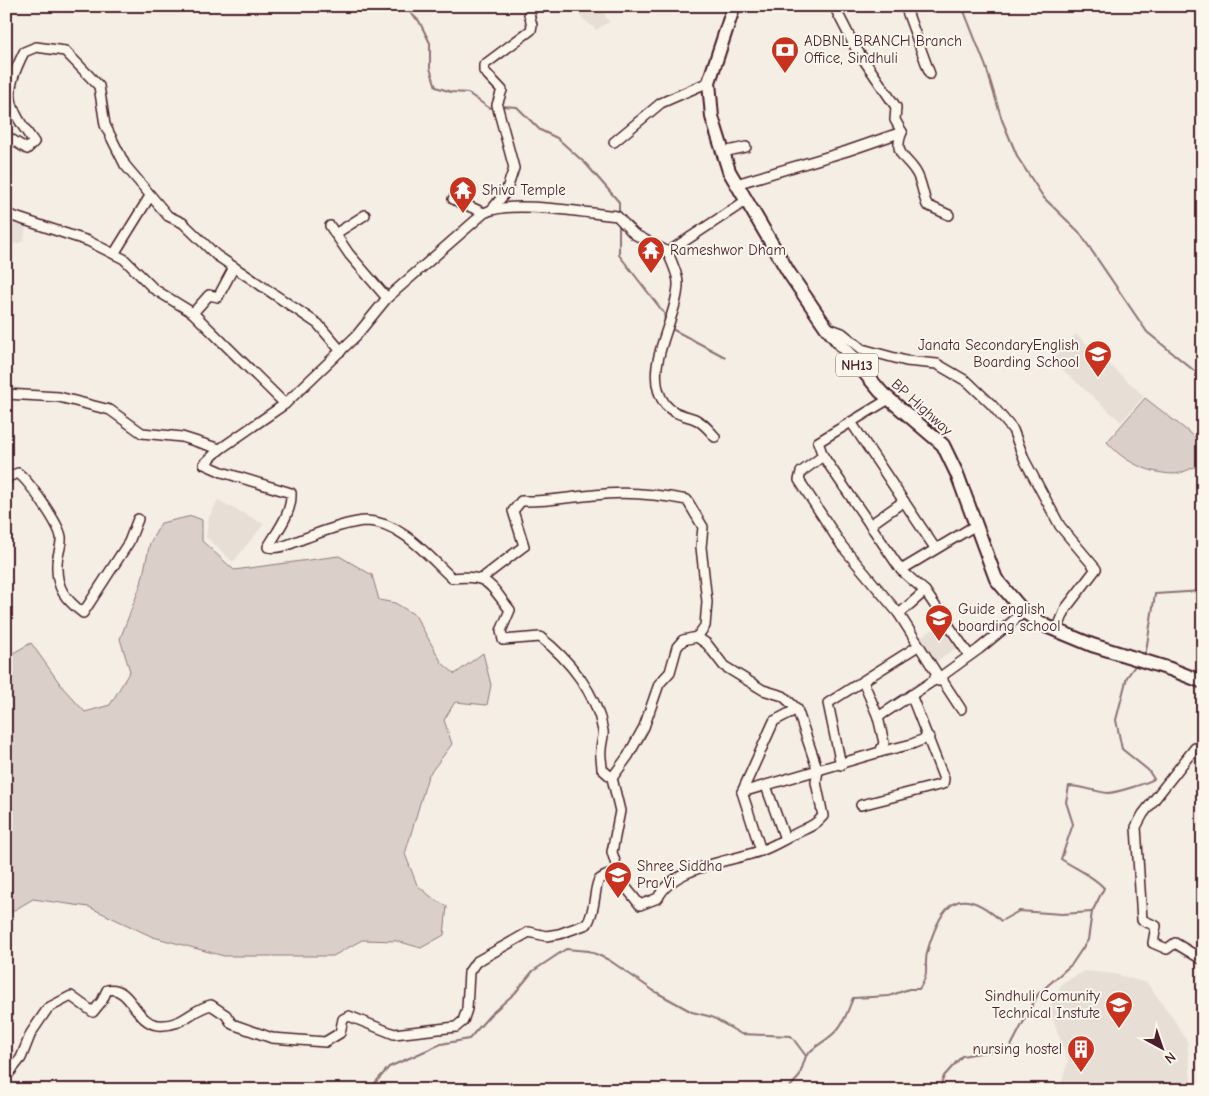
<svg xmlns="http://www.w3.org/2000/svg" width="1209" height="1096" font-family="'Comic Neue',sans-serif">
<style>
.built{fill:#e7dfd6}
.green{fill:#dbd0c9;stroke:#92787a}
.lines{fill:none;stroke-linecap:round;stroke-linejoin:round}
.stream{stroke:#8d7174;stroke-width:2}
.minor-casing{stroke:#4a1f2b;stroke-width:12}
.highway-casing{stroke:#4a1f2b;stroke-width:16}
.minor{stroke:#fbf7ec;stroke-width:9}
.highway{stroke:#fbf7ec;stroke-width:12}
.labels{text-anchor:middle;dominant-baseline:central;stroke-width:4;stroke-linejoin:round;paint-order:stroke}
.shield{fill:#fbf7ec;stroke:#7f6065;stroke-width:1}
.shield-label{font-size:14px;font-weight:bold;fill:#4a1f2b}
.poi-label{font-size:15px;fill:#4a1f2b;stroke:#fbf7ec;text-anchor:start}
.street-label{font-size:15px;fill:#4a1f2b;stroke:#fbf7ec}
</style>
<rect width="100%" height="100%" fill="#f4eee4"/>
<filter id="ink" filterUnits="userSpaceOnUse"><feTurbulence type="fractalNoise" baseFrequency=".02" numOctaves="2"/><feDisplacementMap in="SourceGraphic" scale="10" xChannelSelector="R" yChannelSelector="G"/><feConvolveMatrix kernelMatrix="1 2 1 2 8 2 1 2 1" color-interpolation-filters="sRGB"/></filter>
<g filter="url(#ink)">
<g class="built">
<path d="M 569,6 L 600,6 L 609,22 L 596,30 Z"/>
<path d="M 6,218 L 26,226 L 24,240 L 19,243 L 6,244 Z"/>
<path d="M 1076,334 L 1144,396 L 1121,422 L 1052,360 Z"/>
<path d="M 218,500 L 264,524 L 233,562 L 206,537 L 209,517 Z"/>
<path d="M 943,623 L 959,646 L 935,662 L 919,638 Z"/>
<path d="M 1085,971 L 1115,974 L 1147,983 L 1171,1015 L 1187,1041 L 1192,1090 L 1059,1090 L 1068,1061 L 1053,1019 L 1051,1006 L 1062,983 Z"/>
</g>
<g class="green">
<path d="M 1145,398 L 1203,443 L 1199,465 C 1192,468 1181,474 1173,474 C 1147,473 1123,461 1107,442 Z"/>
<path d="M 192,516 L 202,520 L 202,541 L 234,570 L 339,556 L 372,575 L 379,600 L 395,603 L 415,615 L 442,663 L 455,674 L 483,653 L 491,685 L 487,705 L 455,702 L 444,720 L 452,744 L 428,776 L 405,854 L 417,885 L 435,900 L 447,906 L 444,935 L 421,948 L 397,941 L 362,940 L 333,956 L 224,956 L 153,937 L 89,907 L 33,899 L 6,915 L 6,657 L 31,643 L 63,688 L 85,712 L 110,705 L 130,671 L 120,639 L 141,584 L 150,543 L 161,523 Z"/>
</g>
<g class="lines">
<g class="stream">
<path d="M 403,6 L 419,21 L 430,43 L 430,68 L 436,87 L 451,92 L 468,93 L 489,108 L 496,107"/>
<path d="M 962,6 L 986,67 L 1002,120 L 1018,158 L 1044,198 L 1079,232 L 1147,332 L 1203,378"/>
<path d="M 500,106 L 517,107 L 540,130 L 557,138 L 586,164 L 619,202 L 619,215"/>
<path d="M 619,224 L 619,255 L 664,313 L 665,322"/>
<path d="M 670,328 L 725,357"/>
<path d="M 1143,655 L 1146,651 L 1155,594 L 1203,591"/>
<path d="M 140,1089 L 143,1090"/>
<path d="M 369,1090 L 389,1067 L 441,1044 L 469,1039 L 490,1015 L 515,993 L 533,971 L 566,949 L 589,951 L 609,960 L 654,991 L 692,1012 L 712,1017 L 741,1034 L 791,1036 L 806,1056 C 814,1046 825,1042 834,1033 C 844,1024 848,1010 853,998 L 889,996 L 909,989 L 919,989 C 932,970 922,968 928,949 C 942,902 960,883 1001,921 L 1019,911 L 1062,914 L 1092,912"/>
<path d="M 787,1090 L 799,1077 L 806,1056"/>
<path d="M 939,1090 L 944,1076 L 962,1056 L 1010,1048 L 1038,994 L 1072,964 L 1088,940 L 1092,912 L 1104,888 C 1092,875 1076,869 1061,859 L 1073,824 L 1066,802 L 1069,786 C 1083,786 1095,792 1108,793 C 1115,793 1148,783 1154,779 L 1148,770 L 1122,749 L 1116,720 L 1127,677 L 1137,663"/>
</g>
<g class="minor-casing">
<g id="minor">
<path d="M 834,6 L 855,47 L 896,107 L 895,120 L 902,132"/>
<path d="M 905,6 L 930,74"/>
<path d="M 902,132 C 892,156 908,157 917,174 C 922,183 923,195 927,205 L 949,215"/>
<path d="M 6,136 L 27,149 L 34,142 C 7,105 3,94 24,52 L 36,47 L 65,51 L 99,86 L 105,125 L 125,165 L 168,216 L 183,223 L 216,255 L 318,324 L 341,351"/>
<path d="M 614,142 L 661,103 L 709,82"/>
<path d="M 723,152 L 746,147"/>
<path d="M 736,184 L 847,151 L 902,132"/>
<path d="M 453,199 L 484,213"/>
<path d="M 493,208 L 506,192 L 514,168 L 497,105 L 502,90 L 484,71 L 484,65 L 531,30 L 532,25 L 529,14 L 534,6"/>
<path d="M 6,214 L 88,241 L 124,259 L 154,289 L 193,313 L 285,404"/>
<path d="M 330,226 L 349,254 L 387,298"/>
<path d="M 335,234 L 365,215"/>
<path d="M 668,252 C 671,262 679,275 678,285 C 677,321 640,370 665,404 C 673,414 684,415 695,419 C 704,423 709,430 715,437"/>
<path d="M 114,254 L 150,196"/>
<path d="M 193,313 L 209,295 L 218,297 L 234,267"/>
<path d="M 828,328 L 842,333 L 862,349 L 906,361 L 937,364 L 968,382 L 992,405 L 1013,430 L 1025,461 L 1060,526 L 1096,569 L 1066,608 L 1057,630"/>
<path d="M 6,394 L 59,397 L 110,410 L 142,433 L 182,437 L 220,449 L 285,404 L 356,336 L 387,298 L 484,213 C 509,199 586,213 617,216 L 634,234 L 668,252 L 747,200"/>
<path d="M 889,399 L 818,442 L 823,456 L 801,472 L 799,480 L 842,546 L 899,614 L 937,674"/>
<path d="M 851,422 L 935,548"/>
<path d="M 823,456 L 901,570 L 925,591 L 969,655"/>
<path d="M 6,481 L 8,477 L 18,473 C 29,481 59,524 61,537 C 62,546 57,555 57,564 C 56,588 65,599 83,613 L 129,542 L 138,519"/>
<path d="M 870,525 L 904,501"/>
<path d="M 901,570 L 976,525"/>
<path d="M 481,579 L 524,546 L 513,511 L 521,501 C 546,502 570,497 594,495 C 626,491 656,494 687,500 L 703,527 L 701,547 L 707,602 L 705,626 L 697,637"/>
<path d="M 899,614 L 925,591"/>
<path d="M 935,677 L 938,681 L 943,680 L 943,675 L 979,649 L 1024,612"/>
<path d="M 942,680 L 961,709"/>
<path d="M 863,681 L 878,717"/>
<path d="M 1203,750 L 1195,748 L 1143,814 L 1136,827 L 1142,920 L 1156,926 L 1153,943 L 1167,949 L 1175,943 L 1203,960"/>
<path d="M 880,752 L 912,744 L 929,737"/>
<path d="M 841,765 L 828,703 L 918,646"/>
<path d="M 612,778 L 620,811 L 612,852 L 618,871"/>
<path d="M 766,786 L 785,839"/>
<path d="M 742,792 L 880,752 L 884,743 L 878,717 L 936,679"/>
<path d="M 861,805 L 943,784 L 944,779 L 911,695"/>
<path d="M 761,851 L 742,792 L 774,721 L 797,709"/>
<path d="M 6,1077 L 21,1058 L 31,1033 L 48,1008 L 71,996 L 93,1012 L 102,1001 L 107,990 C 131,985 135,1023 158,1025 C 183,1027 190,1010 211,1005 L 226,1015 L 232,1024 L 272,1038 L 325,1042 L 340,1033 L 343,1019 L 349,1016 L 394,1034 L 456,1027 L 463,1021 L 467,1009 L 469,972 L 476,962 L 529,932 L 546,936 L 559,934 L 587,924 C 596,911 594,886 599,880 C 603,876 612,874 618,871 L 624,885 L 640,905 L 658,898 C 673,866 730,862 760,851 C 772,847 783,840 795,834 C 806,828 815,826 823,816 L 816,782 L 818,771 L 797,709 L 783,696 L 763,690 L 724,666 L 707,644 L 697,637 L 683,640 L 677,647 L 670,672 L 659,684 L 644,727 L 628,756 L 612,778 L 602,769 C 602,763 600,756 601,750 C 601,743 604,737 603,731 C 597,694 569,659 540,637 L 503,640 L 501,631 L 510,610 C 489,584 489,574 452,578 C 429,557 401,522 367,521 C 352,521 323,531 308,537 C 295,541 281,550 268,547 C 278,530 292,513 291,493 L 222,472 L 204,464 L 220,449"/>
</g>
</g>
<g class="highway-casing">
<path id="highway" d="M 734,6 L 709,82 L 712,117 L 729,171 L 789,273 L 826,327 L 881,392 L 943,445 L 957,474 L 996,579 L 1024,612 L 1046,626 L 1092,645 L 1170,669 L 1203,682"/>
</g>
<use href="#minor" class="minor"/>
<use href="#highway" class="highway"/>
</g>
</g>
<defs>
<g id="bank-pin" transform="scale(1.4375)"><path d="M0 17L-7.5 6A9.5 9.5 0 1 1 7.5 6Z" fill="#c8321e" stroke="#fbf7ec"/><path d="M-6-4H6V4H-6ZM0-2.3a2.3 2.3 0 1 0 0 4.6a2.3 2.3 0 1 0 0-4.6Z" fill="#fff"/></g>
<g id="temple-pin" transform="scale(1.4375)"><path d="M0 17L-7.5 6A9.5 9.5 0 1 1 7.5 6Z" fill="#c8321e" stroke="#fbf7ec"/><path d="M0-6L5-2H3V0L6.5 2.5H4V6H1.5V3h-3V6H-4V2.5H-6.5L-3 0V-2H-5Z" fill="#fff"/></g>
<g id="school-pin" transform="scale(1.4375)"><path d="M0 17L-7.5 6A9.5 9.5 0 1 1 7.5 6Z" fill="#c8321e" stroke="#fbf7ec"/><path d="M0-5L7-2L0 1L-7-2ZM-4 1L0 2.5L4 1V4Q0 6-4 4Z" fill="#fff"/></g>
<g id="university-pin" transform="scale(1.4375)"><path d="M0 17L-7.5 6A9.5 9.5 0 1 1 7.5 6Z" fill="#c8321e" stroke="#fbf7ec"/><path d="M0-5L7-2L0 1L-7-2ZM-4 1L0 2.5L4 1V4Q0 6-4 4Z" fill="#fff"/></g>
<g id="building-pin" transform="scale(1.4375)"><path d="M0 17L-7.5 6A9.5 9.5 0 1 1 7.5 6Z" fill="#c8321e" stroke="#fbf7ec"/><path d="M-4-6H4V6H1V3H-1V6H-4ZM-2.5-4.3h1.7v1.8h-1.7ZM.8-4.3h1.7v1.8H.8ZM-2.5-1h1.7V.8h-1.7ZM.8-1h1.7V.8H.8Z" fill="#fff"/></g>
</defs>
<g fill-rule="evenodd">
<use href="#bank-pin" x="785" y="50"/>
<use href="#temple-pin" x="463" y="190"/>
<use href="#temple-pin" x="651" y="250"/>
<use href="#school-pin" x="1098" y="354"/>
<use href="#school-pin" x="939" y="618"/>
<use href="#school-pin" x="618" y="875"/>
<use href="#university-pin" x="1119" y="1005"/>
<use href="#building-pin" x="1081" y="1049"/>
</g>
<g class="labels">
<rect class="shield" x="836" y="353.5" width="42" height="23" rx="4"/>
<g class="shield-label">
<text x="857" y="365">NH13</text>
</g>
<g class="poi-label">
<text x="804" y="41">ADBNL BRANCH Branch<tspan x="804" dy="17">Office, Sindhuli</tspan></text>
<text x="482" y="190">Shiva Temple</text>
<text x="670" y="250">Rameshwor Dham</text>
<text x="1079" y="345" text-anchor="end">Janata SecondaryEnglish<tspan x="1079" dy="17">Boarding School</tspan></text>
<text x="958" y="609">Guide english<tspan x="958" dy="17">boarding school</tspan></text>
<text x="637" y="866">Shree Siddha<tspan x="637" dy="17">Pra Vi</tspan></text>
<text x="1100" y="996" text-anchor="end">Sindhuli Comunity<tspan x="1100" dy="17">Technical Instute</tspan></text>
<text x="1062" y="1049" text-anchor="end">nursing hostel</text>
</g>
<g class="street-label">
<text transform="translate(922 407) rotate(42)">BP Highway</text>
</g>
</g>
<rect width="1209" height="1096" fill="none" stroke="#fbf7ec" stroke-width="25"/>
<rect x="12" y="12" width="1184" height="1071" fill="none" stroke="#4a1f2b" stroke-width="2" filter="url(#ink)"/>
<g transform="translate(1162 1048) rotate(140)" stroke="#fbf7ec" stroke-width="4" paint-order="stroke">
<path d="M0-4L9 19L0 12L-9 19Z" fill="#4a1f2b"/>
<text y="-8" font-size="14" font-weight="bold" text-anchor="middle" fill="#4a1f2b">N</text>
</g>
</svg>
